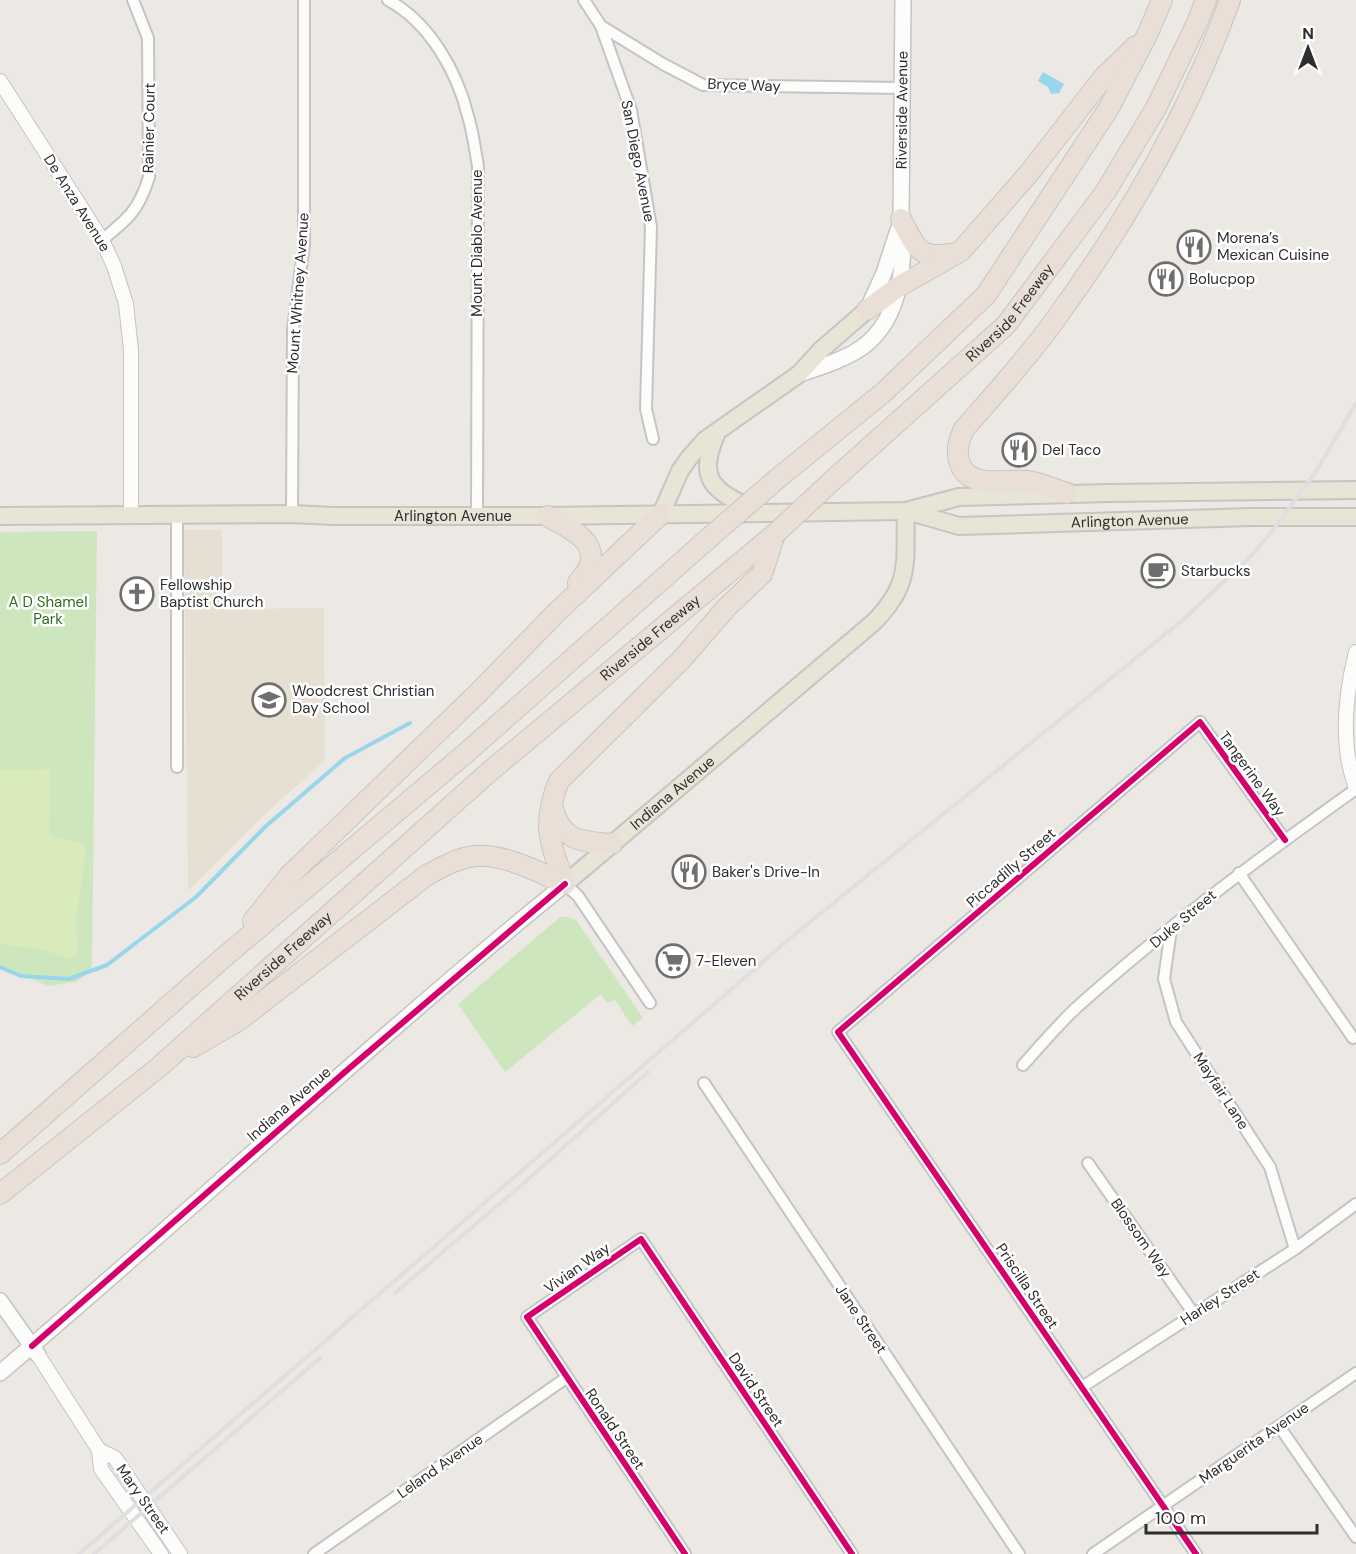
<svg xmlns="http://www.w3.org/2000/svg" width="1356" height="1554" font-family="'DM Sans',sans-serif">
<style>
.education{fill:#e6e0d3}
.green{fill:#cee6be}
.pitch{fill:#d9eabb}
.water{fill:#99d6ec}
.lines{fill:none;stroke-linecap:round;stroke-linejoin:round}
.stream{stroke:#99d6ec;stroke-width:4}
.minor-casing{stroke:#c5c4c5;stroke-width:14}
.tertiary-casing{stroke:#c5c4c5;stroke-width:16}
.secondary-casing{stroke:#c5c4c5;stroke-width:18}
.primary-casing{stroke:#c6c5c4;stroke-width:20}
.motorway-casing{stroke:#c6c5c4;stroke-width:22}
.minor{stroke:#fcfcfb;stroke-width:10}
.tertiary{stroke:#fcfcfb;stroke-width:14}
.secondary{stroke:#fcfcfb;stroke-width:15}
.primary{stroke:#e8e4d6;stroke-width:16}
.motorway{stroke:#eadfd6;stroke-width:20}
.rail{stroke:#dfdfe1;stroke-width:4}
.motorway-bridge-casing{stroke:#c6c5c4;stroke-width:22;stroke-linecap:butt}
.motorway-bridge{stroke:#eadfd6;stroke-width:20}
.cycleway-casing{stroke:#fff;stroke-width:10}
.cycleway{stroke:#d6006c;stroke-width:6}
.labels{text-anchor:middle;dominant-baseline:central;stroke-width:5;stroke-linejoin:round;paint-order:stroke}
.street-label{font-size:15px;fill:#2e2e2e;stroke:#fff}
.poi-label{font-size:15px;fill:#2e2e2e;stroke:#fff;text-anchor:start}
.park-label{font-size:15px;fill:#2c6e1b;stroke:#fff}
</style>
<rect width="100%" height="100%" fill="#ece8e4"/>
<path class="education" d="M 184,530 L 222,530 L 222,609 L 324,608 L 325,760 L 264,815 L 188,891 Z"/>
<g class="green">
<path d="M 97,531 L 92,970 L 76,982 L 48,986 L 0,965 L 0,532 Z"/>
<path d="M 560,917 L 568,917 L 576,920 L 643,1018 L 632,1026 L 615,1000 L 607,1003 L 601,994 L 505,1072 L 458,1004 Z"/>
</g>
<path class="pitch" d="M 50,769 L 49,834 L 85,845 C 86,873 76,901 76,929 C 77,939 79,949 75,957 L 67,958 L 44,950 L 0,944 L 0,770 Z"/>
<path class="water" d="M 1043,72 L 1064,84 L 1059,93 L 1051,94 L 1048,87 L 1038,81 Z"/>
<g class="lines">
<path class="stream" d="M 0,967 L 21,976 L 69,979 L 107,965 L 196,897 L 265,827 L 345,758 L 410,723"/>
<g class="minor-casing">
<g id="minor">
<path d="M 388,0 C 429,22 457,71 468,116 C 473,132 475,150 478,166 L 477,516"/>
<path d="M 584,0 L 601,26 L 631,110 L 651,227 L 646,409 L 653,439"/>
<path d="M 601,26 L 663,64 L 703,85 L 903,88"/>
<path d="M 102,240 C 128,219 139,210 149,177 L 148,38 L 133,0"/>
<path d="M 177,514 L 177,767"/>
<path d="M 292,514 L 293,329 L 304,244 L 304,0"/>
<path d="M 1239,873 L 1353,1038"/>
<path d="M 565,884 L 578,896 L 650,1003"/>
<path d="M 1171,929 L 1164,979 L 1176,1022 L 1270,1167 L 1295,1249"/>
<path d="M 1023,1065 C 1040,1046 1057,1026 1076,1008 C 1164,929 1259,858 1356,789"/>
<path d="M 704,1083 L 1019,1554"/>
<path d="M 1088,1163 L 1194,1314"/>
<path d="M 1082,1387 L 1295,1249 L 1356,1204"/>
<path d="M 1279,1426 L 1356,1537"/>
<path d="M 314,1554 L 566,1378"/>
<path d="M 685,1554 L 527,1317 L 641,1239 L 852,1554"/>
<path d="M 1093,1554 L 1356,1373"/>
<path d="M 1196,1554 L 838,1032 L 1200,722 L 1285,840"/>
</g>
</g>
<g class="tertiary-casing">
<g id="tertiary">
<path d="M 0,81 L 102,240 L 114,266 L 126,304 L 131,350 L 131,514"/>
<path d="M 1356,652 C 1345,696 1340,745 1356,788"/>
<path d="M 38,1355 L 99,1450 L 101,1469 L 161,1554"/>
<path d="M 99,1450 L 115,1458 L 180,1554"/>
</g>
</g>
<g class="secondary-casing">
<g id="secondary">
<path d="M 868,308 L 884,273 L 898,230"/>
<path id="s1" d="M 799,374 C 818,368 837,362 855,352 C 901,325 906,266 901,219 L 903,0"/>
<path d="M 0,1301 L 38,1355"/>
<path d="M 0,1373 C 190,1212 372,1041 565,884"/>
</g>
</g>
<g class="primary-casing">
<g id="primary">
<path d="M 716,435 C 696,482 715,491 756,511"/>
<path id="s2" d="M 907,511 L 959,526 L 1250,517 L 1356,517"/>
<path d="M 661,514 L 680,471 L 689,458 L 705,440 L 799,374 L 822,349 L 867,310"/>
<path id="s3" d="M 0,516 L 292,514 L 333,516 L 547,516 L 906,511 L 959,497 L 1108,493 L 1356,490"/>
<path id="s4" d="M 565,884 L 874,622 C 913,582 904,562 906,511"/>
</g>
</g>
<g class="motorway-casing">
<g id="motorway">
<path d="M 901,219 C 917,249 918,260 956,253"/>
<path d="M 867,310 L 898,287 L 961,251 L 1030,172 L 1103,78 L 1136,46"/>
<path d="M 777,479 L 884,392 L 986,295 L 1109,108 L 1148,33 L 1162,0"/>
<path id="s5" d="M 833,480 L 1006,325 L 1106,191 L 1156,108 L 1196,25 L 1206,0"/>
<path d="M 1067,493 C 1054,489 1039,482 1026,481 C 1004,479 967,490 959,461 C 956,449 959,440 964,429 C 994,395 1025,361 1052,324 C 1124,226 1189,115 1230,0"/>
<path d="M 547,516 C 565,526 600,540 589,567 C 587,572 581,578 578,583"/>
<path d="M 553,808 C 560,841 583,842 612,844"/>
<path d="M 565,884 C 550,843 541,824 559,781 L 682,659 L 727,607 L 762,574 L 775,534"/>
<path d="M 253,921 L 289,876 L 477,694 L 557,612 L 661,514"/>
<path d="M 193,1047 L 238,1021 L 427,875 C 442,867 458,858 475,856 C 503,853 541,873 565,884"/>
<path d="M 0,1154 L 223,958 L 466,753 L 710,537"/>
<path id="s6" d="M 0,1194 L 159,1067 L 489,772 L 775,534"/>
</g>
</g>
<use href="#minor" class="minor"/>
<use href="#tertiary" class="tertiary"/>
<use href="#secondary" class="secondary"/>
<use href="#primary" class="primary"/>
<use href="#motorway" class="motorway"/>
<g class="rail">
<path d="M 395,1293 L 525,1182 L 648,1072"/>
<path d="M 79,1554 L 794,935 L 1184,619 L 1252,555 L 1273,530 L 1317,470 L 1356,403"/>
<path d="M 94,1554 L 320,1358"/>
</g>
<g class="motorway-bridge-casing">
<g id="motorway-bridge">
<path d="M 775,534 L 833,480"/>
<path d="M 710,537 L 777,479"/>
</g>
</g>
<use href="#motorway-bridge" class="motorway-bridge"/>
<g class="cycleway-casing">
<g id="cycleway">
<path d="M 32,1346 L 346,1071 L 565,884"/>
<path d="M 685,1554 L 527,1317 L 641,1239 L 852,1554"/>
<path d="M 1196,1554 L 838,1032 L 1200,722 L 1285,840"/>
</g>
</g>
<use href="#cycleway" class="cycleway"/>
</g>
<defs>
<g id="restaurant-ring" transform="scale(1.725)"><circle r="9.5" fill="#fff" stroke="#706f6e" stroke-width="1.5"/><path d="M-5-6h1v4h1v-4h1v4h1v-4h1v5L-1.5 .5V6h-2V.5L-5-1ZM5-6V6H3V1.5H1.5Q1.5-4 5-6Z" fill="#706f6e"/></g>
<g id="cafe-ring" transform="scale(1.725)"><circle r="9.5" fill="#fff" stroke="#706f6e" stroke-width="1.5"/><path d="M-5.5-4.5H6V0H3Q3 3.5 0 3.5H-2.5Q-5.5 3.5-5.5 0ZM3-3.2v2h1.7v-2ZM-6 4.5H4V6H-6Z" fill="#706f6e"/></g>
<g id="church-ring" transform="scale(1.725)"><circle r="9.5" fill="#fff" stroke="#706f6e" stroke-width="1.5"/><path d="M-1.2-6h2.4v3.5h3.3v2.4h-3.3V6h-2.4V-.1h-3.3v-2.4h3.3Z" fill="#706f6e"/></g>
<g id="school-ring" transform="scale(1.725)"><circle r="9.5" fill="#fff" stroke="#706f6e" stroke-width="1.5"/><path d="M0-5L7-2L0 1L-7-2ZM-4 1L0 2.5L4 1V4Q0 6-4 4Z" fill="#706f6e"/></g>
<g id="supermarket-ring" transform="scale(1.725)"><circle r="9.5" fill="#fff" stroke="#706f6e" stroke-width="1.5"/><path d="M-6-5.5h2.5l.6 2H6L4.5 2H-2.5L-4.4-4H-6ZM-1.5 3.2a1.3 1.3 0 1 0 .1 0ZM3 3.2a1.3 1.3 0 1 0 .1 0Z" fill="#706f6e"/></g>
</defs>
<g fill-rule="evenodd">
<use href="#restaurant-ring" x="1194" y="247"/>
<use href="#restaurant-ring" x="1166" y="279"/>
<use href="#restaurant-ring" x="1019" y="450"/>
<use href="#cafe-ring" x="1158" y="571"/>
<use href="#church-ring" x="137" y="594"/>
<use href="#school-ring" x="269" y="700"/>
<use href="#restaurant-ring" x="689" y="872"/>
<use href="#supermarket-ring" x="673" y="961"/>
</g>
<g class="labels">
<g class="street-label">
<text transform="translate(744 85) rotate(2)">Bryce Way</text>
<text stroke="none"><textPath href="#s1" startOffset="318">Riverside Avenue</textPath></text>
<text transform="translate(149 128) rotate(-89)">Rainier Court</text>
<text transform="translate(638 161) rotate(79)">San Diego Avenue</text>
<text transform="translate(77 203) rotate(58)">De Anza Avenue</text>
<text transform="translate(477 243) rotate(-90)">Mount Diablo Avenue</text>
<text transform="translate(298 293) rotate(-86)">Mount Whitney Avenue</text>
<text stroke="none"><textPath href="#s5" startOffset="244">Riverside Freeway</textPath></text>
<text stroke="none"><textPath href="#s3" startOffset="453">Arlington Avenue</textPath></text>
<text stroke="none"><textPath href="#s2" startOffset="225">Arlington Avenue</textPath></text>
<text stroke="none"><textPath href="#s6" startOffset="856">Riverside Freeway</textPath></text>
<text transform="translate(1252 774) rotate(54)">Tangerine Way</text>
<text stroke="none"><textPath href="#s4" startOffset="141">Indiana Avenue</textPath></text>
<text transform="translate(1011 868) rotate(-41)">Piccadilly Street</text>
<text transform="translate(1183 919) rotate(-40)">Duke Street</text>
<text stroke="none"><textPath href="#s6" startOffset="370">Riverside Freeway</textPath></text>
<text transform="translate(1221 1091) rotate(57)">Mayfair Lane</text>
<text transform="translate(289 1104) rotate(-41)">Indiana Avenue</text>
<text transform="translate(1141 1238) rotate(55)">Blossom Way</text>
<text transform="translate(577 1268) rotate(-35)">Vivian Way</text>
<text transform="translate(1027 1286) rotate(56)">Priscilla Street</text>
<text transform="translate(1220 1297) rotate(-33)">Harley Street</text>
<text transform="translate(861 1319) rotate(56)">Jane Street</text>
<text transform="translate(756 1390) rotate(56)">David Street</text>
<text transform="translate(615 1429) rotate(56)">Ronald Street</text>
<text transform="translate(1254 1443) rotate(-35)">Marguerita Avenue</text>
<text transform="translate(440 1466) rotate(-35)">Leland Avenue</text>
<text transform="translate(143 1499) rotate(55)">Mary Street</text>
</g>
<g class="poi-label">
<text x="1217" y="238">Morena’s<tspan x="1217" dy="17">Mexican Cuisine</tspan></text>
<text x="1189" y="279">Bolucpop</text>
<text x="1042" y="450">Del Taco</text>
<text x="1181" y="571">Starbucks</text>
<text x="160" y="585">Fellowship<tspan x="160" dy="17">Baptist Church</tspan></text>
<text x="292" y="691">Woodcrest Christian<tspan x="292" dy="17">Day School</tspan></text>
<text x="712" y="872">Baker's Drive-In</text>
<text x="696" y="961">7-Eleven</text>
</g>
<g class="park-label">
<text x="48" y="602">A D Shamel<tspan x="48" dy="17">Park</tspan></text>
</g>
</g>
<g transform="translate(1308 48)" stroke="#ffffff" stroke-width="4.5" paint-order="stroke">
<path d="M0-4.5L10 22L0 15L-10 22Z" fill="#2e2e2e"/>
<text y="-9" font-size="16" font-weight="bold" text-anchor="middle" fill="#2e2e2e">N</text>
</g>
<path d="M1146 1524v9h171v-9" fill="none" stroke="#2e2e2e" stroke-width="3"/>
<text x="1155" y="1524" font-size="18" fill="#2e2e2e" stroke="#ffffff" stroke-width="4.5" paint-order="stroke">100 m</text>
</svg>
